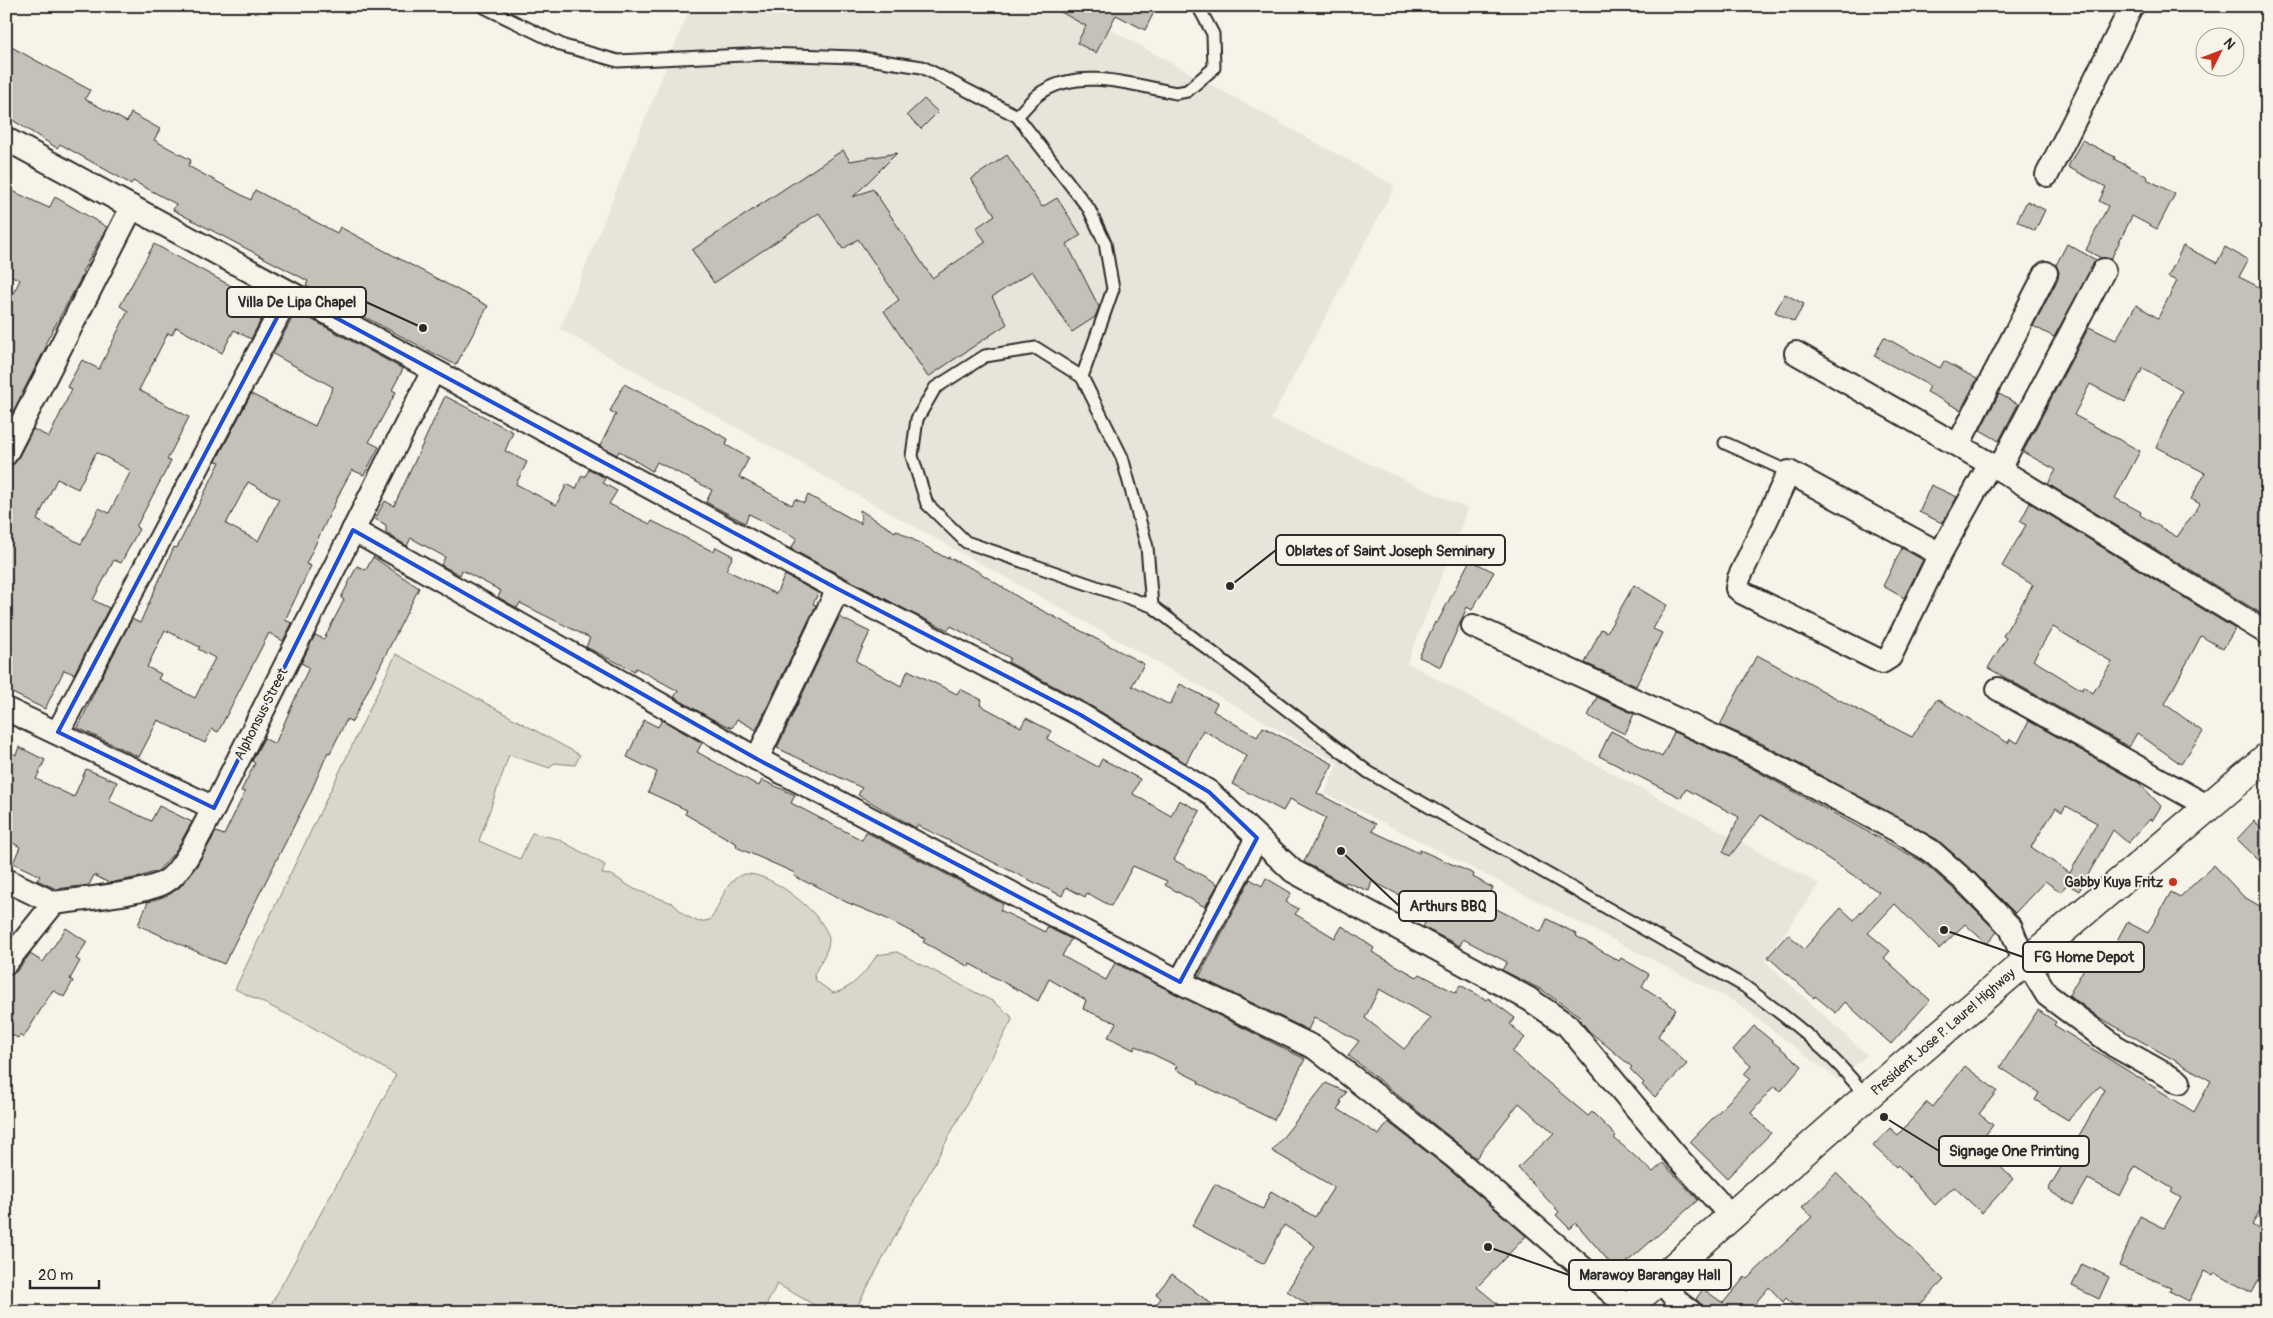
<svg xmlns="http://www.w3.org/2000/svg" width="2273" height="1318" font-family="Pangolin,sans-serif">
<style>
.built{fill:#e8e4da}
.green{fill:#dad6cc;stroke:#82807c}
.building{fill:#c4c1b9;stroke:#2b2b2b;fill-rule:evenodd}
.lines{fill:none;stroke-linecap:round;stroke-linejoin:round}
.lane-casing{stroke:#2b2b2b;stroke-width:15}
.street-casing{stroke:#2b2b2b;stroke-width:26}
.primary-casing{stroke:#2b2b2b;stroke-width:31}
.lane{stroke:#f7f3e8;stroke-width:11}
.street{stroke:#f7f3e8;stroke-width:22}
.primary{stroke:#f7f3e8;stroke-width:28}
.marked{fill:none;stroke:#1d4ed8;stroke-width:4;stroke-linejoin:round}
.poi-dot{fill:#c8321e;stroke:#f7f3e8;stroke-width:2}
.labels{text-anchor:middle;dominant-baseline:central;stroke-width:4;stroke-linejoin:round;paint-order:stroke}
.street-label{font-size:14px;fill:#2b2b2b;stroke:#f7f3e8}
.poi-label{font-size:14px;font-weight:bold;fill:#2b2b2b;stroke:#f7f3e8;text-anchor:end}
.leader{fill:none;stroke:#2b2b2b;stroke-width:2}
.callout-dot{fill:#2b2b2b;stroke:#f7f3e8;stroke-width:2}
.callout{fill:#f7f3e8;stroke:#2b2b2b;stroke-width:2}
.callout-label{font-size:15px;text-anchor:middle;font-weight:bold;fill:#2b2b2b}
</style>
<rect width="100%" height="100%" fill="#f7f3e8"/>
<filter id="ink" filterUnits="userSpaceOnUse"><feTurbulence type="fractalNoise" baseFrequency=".02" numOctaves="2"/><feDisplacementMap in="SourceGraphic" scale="10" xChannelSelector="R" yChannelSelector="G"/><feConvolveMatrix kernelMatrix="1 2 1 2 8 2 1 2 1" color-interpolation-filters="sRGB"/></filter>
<g filter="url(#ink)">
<path class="built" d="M 691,6 L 1068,6 L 1395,186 L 1271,419 L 1468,509 L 1407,663 L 1819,884 L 1765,961 L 1867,1055 L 1838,1080 L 1737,1003 L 1325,793 L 1338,763 L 560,329 Z"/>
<path class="green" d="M 396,654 L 580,755 L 575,765 L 554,763 L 550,768 L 509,755 L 479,841 L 520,859 L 532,833 L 558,839 L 605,865 L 602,874 L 612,875 L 634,889 L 672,903 L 686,916 L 699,922 L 710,920 C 721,906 722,886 739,876 C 761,863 828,916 829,940 C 829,951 818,965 814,975 L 816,981 L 833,993 C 851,990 867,971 877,955 L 897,952 L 994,1002 L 1011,1016 L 1012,1020 L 854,1312 L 827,1312 L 777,1284 L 763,1312 L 267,1312 L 396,1075 L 305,1023 L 235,989 Z"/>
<g class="building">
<path d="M 1050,6 L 1157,6 L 1145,30 L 1116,15 L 1096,53 L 1077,43 L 1086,26 Z"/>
<path d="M 6,44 L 90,90 L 85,99 L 127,122 L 131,113 L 160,129 L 154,140 L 191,160 L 188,166 L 251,200 L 255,190 L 337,233 L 340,227 L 488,306 L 456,365 L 306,286 L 308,281 L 173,210 L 176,204 L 133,181 L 131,184 L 60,144 L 57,148 L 6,116 Z"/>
<path d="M 924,99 L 938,112 L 921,129 L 907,115 Z"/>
<path d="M 2082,140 L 2115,157 L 2114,159 L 2148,177 L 2147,179 L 2175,194 L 2157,229 L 2132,216 L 2111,259 L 2101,258 L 2086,250 L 2108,206 L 2099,201 L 2106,187 L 2068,167 Z"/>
<path d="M 843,150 L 850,161 L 897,153 L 853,197 L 873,189 L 932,278 L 986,242 L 976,228 L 995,215 L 971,179 L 1007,155 L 1042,207 L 1057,198 L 1081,235 L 1067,244 L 1099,307 L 1095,317 L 1072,332 L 1032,271 L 992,297 L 1007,324 L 928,377 L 884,311 L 899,300 L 858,239 L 843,249 L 819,213 L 714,283 L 692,250 Z"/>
<path d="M 6,188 L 49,208 L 55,197 L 107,227 L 82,272 L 84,273 L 45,344 L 47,345 L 6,425 L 6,307 L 20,280 L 6,273 Z"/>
<path d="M 2027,201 L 2045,210 L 2035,231 L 2017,221 Z"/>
<path d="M 154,244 L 268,306 L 251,339 L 234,330 L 222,353 L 176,327 L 172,335 L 168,333 L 139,390 L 189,417 L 167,460 L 171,461 L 136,527 L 139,529 L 121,563 L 114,560 L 93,600 L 109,608 L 74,674 L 64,670 L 45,709 L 6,690 L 6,467 L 17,460 L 33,429 L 49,437 L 72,389 L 67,387 L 82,360 L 99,369 L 128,311 L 120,306 ZM 98,453 L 131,471 L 109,513 L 99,508 L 81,544 L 37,520 L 57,479 L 78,489 L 95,454 Z"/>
<path d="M 2067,244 L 2096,260 L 2054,337 L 2033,326 L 2058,279 L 2059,272 L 2056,265 Z"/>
<path d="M 2183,246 L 2217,263 L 2225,247 L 2248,260 L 2239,277 L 2267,291 L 2267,617 L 2048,484 L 2056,470 L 2023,452 L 2089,327 L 2116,340 L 2136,305 L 2158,318 L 2177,281 L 2168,277 ZM 2143,368 L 2182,391 L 2156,447 L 2205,473 L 2191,499 L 2200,504 L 2177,537 L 2140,515 L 2141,512 L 2115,498 L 2140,451 L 2074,415 L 2090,384 L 2125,402 Z"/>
<path d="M 1785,294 L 1804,304 L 1794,322 L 1775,312 Z"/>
<path d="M 296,311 L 403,369 L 392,390 L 396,392 L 369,442 L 379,447 L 364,475 L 352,470 L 342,488 L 306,564 L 311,566 L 285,620 L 292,623 L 283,641 L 269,633 L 218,732 L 212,729 L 205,743 L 158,720 L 139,757 L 78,728 L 98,684 L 132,619 L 140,623 L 174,547 L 177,548 L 220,462 L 216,461 L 251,394 L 315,426 L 333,387 L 273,354 ZM 248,482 L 279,499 L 258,541 L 226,524 ZM 165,630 L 200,647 L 198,649 L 215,658 L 195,698 L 158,679 L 161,674 L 147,667 Z"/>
<path d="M 1884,337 L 1940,368 L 1944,361 L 1977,379 L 1961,410 L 1927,392 L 1930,386 L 1874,356 Z"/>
<path d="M 624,384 L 728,439 L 726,445 L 749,458 L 739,477 L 792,505 L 795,499 L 804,503 L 808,495 L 861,524 L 860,510 L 895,532 L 896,530 L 948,559 L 948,557 L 977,571 L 1026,602 L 1144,664 L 1132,686 L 1170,705 L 1180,684 L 1217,703 L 1213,711 L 1257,737 L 1263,727 L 1333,764 L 1317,793 L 1376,824 L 1372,831 L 1419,853 L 1420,850 L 1474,874 L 1473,877 L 1493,888 L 1485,903 L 1541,932 L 1547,919 L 1577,934 L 1576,936 L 1619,961 L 1621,958 L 1649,974 L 1642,986 L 1676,1009 L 1658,1036 L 1687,1064 L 1655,1097 L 1642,1085 L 1644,1083 L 1630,1069 L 1632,1067 L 1589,1031 L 1580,1020 L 1581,1017 L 1542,990 L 1502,970 L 1507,962 L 1463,939 L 1460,946 L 1423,927 L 1425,923 L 1399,911 L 1405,898 L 1372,881 L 1369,891 L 1346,882 L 1345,884 L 1304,862 L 1326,818 L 1290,799 L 1283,811 L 1232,784 L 1247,756 L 1203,730 L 1186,763 L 1086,703 L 1008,662 L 1010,658 L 951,626 L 948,630 L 914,614 L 791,549 L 797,538 L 749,514 L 745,523 L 706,502 L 712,490 L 657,462 L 652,471 L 619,451 L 617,455 L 600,446 L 616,414 L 610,411 Z"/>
<path d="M 1999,394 L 2018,404 L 1999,441 L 1980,430 Z"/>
<path d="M 445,396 L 513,432 L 505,451 L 527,462 L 516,484 L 556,505 L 567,484 L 576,489 L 582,475 L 585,477 L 589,469 L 605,478 L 603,483 L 617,491 L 609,504 L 650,524 L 652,521 L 714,552 L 716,547 L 733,556 L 726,570 L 776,594 L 785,575 L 818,593 L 813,604 L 816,605 L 756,730 L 737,719 L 732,728 L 712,719 L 674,697 L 678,691 L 636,668 L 634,671 L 586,647 L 590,638 L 520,603 L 517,608 L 498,597 L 501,591 L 462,570 L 460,575 L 441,565 L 445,557 L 411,538 L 407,546 L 386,533 L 386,525 L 375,519 L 385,501 L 394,506 Z"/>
<path d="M 1931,485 L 1957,497 L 1942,523 L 1919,512 Z"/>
<path d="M 2030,503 L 2235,629 L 2223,649 L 2201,636 L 2166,702 L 2165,704 L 2203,732 L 2181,764 L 2137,733 L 2129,747 L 1988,668 L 2006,638 L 2003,636 L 2033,585 L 2002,566 L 2026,525 L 2020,522 ZM 2053,627 L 2112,662 L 2093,693 L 2083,686 L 2082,690 L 2033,660 Z"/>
<path d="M 1902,548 L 1923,560 L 1904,598 L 1883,586 Z"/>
<path d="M 373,557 L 419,588 L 352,722 L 347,719 L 330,753 L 328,752 L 310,794 L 224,964 L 138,925 L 148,902 L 170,894 L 180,887 L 196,867 L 216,832 L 224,835 L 245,792 L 241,791 L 255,763 L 252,761 L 264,738 L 275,744 L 309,667 L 301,663 L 315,635 L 324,639 L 344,600 L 341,598 L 357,566 L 366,570 Z"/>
<path d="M 1470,560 L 1494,572 L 1472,610 L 1467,607 L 1441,667 L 1419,657 L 1435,622 L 1437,623 Z"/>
<path d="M 1634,585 L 1667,605 L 1653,629 L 1662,633 L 1636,686 L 1585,663 L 1601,629 L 1607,632 Z"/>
<path d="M 839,617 L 870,632 L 856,661 L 901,686 L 908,670 L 957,694 L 960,689 L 982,700 L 980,705 L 1021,727 L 1026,718 L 1051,731 L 1047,739 L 1098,767 L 1102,759 L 1140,779 L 1133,794 L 1171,816 L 1179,800 L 1200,811 L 1174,860 L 1218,884 L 1205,907 L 1165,885 L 1167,881 L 1133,866 L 1111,906 L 1087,893 L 1085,897 L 1066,887 L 1062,896 L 917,825 L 916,828 L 858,795 L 862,788 L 777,748 Z"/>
<path d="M 1757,655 L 1880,722 L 1881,721 L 1912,737 L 1937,699 L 2008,743 L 2010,739 L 2018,743 L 2029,721 L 2139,783 L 2161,806 L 2152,821 L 2150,819 L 2128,843 L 2113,830 L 2079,891 L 2067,884 L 2061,892 L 2045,881 L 2015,913 L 1975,873 L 1938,840 L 1763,744 L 1720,725 ZM 2066,806 L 2097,823 L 2070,873 L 2031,847 L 2056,808 L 2062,812 Z"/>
<path d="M 1597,697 L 1634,714 L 1625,734 L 1588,716 Z"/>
<path d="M 644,720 L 658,727 L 662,720 L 702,743 L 697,752 L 759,786 L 762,780 L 795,795 L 791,803 L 862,840 L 866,832 L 1003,904 L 1000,910 L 1045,932 L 1047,927 L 1071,939 L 1062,956 L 1106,980 L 1115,963 L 1305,1059 L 1274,1120 L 1198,1083 L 1199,1081 L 1175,1069 L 1177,1066 L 1136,1046 L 1134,1050 L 1108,1037 L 1116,1023 L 1083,1009 L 1086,1000 L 1049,979 L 1038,1001 L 970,964 L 969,967 L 923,942 L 925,939 L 883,917 L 846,902 L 811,883 L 810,884 L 794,876 L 795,873 L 736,847 L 737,844 L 685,814 L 687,810 L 648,792 L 657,772 L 627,757 Z"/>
<path d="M 1611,731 L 1662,757 L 1674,732 L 1751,768 L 1923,862 L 1957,892 L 1997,932 L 1987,944 L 1965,924 L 1939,949 L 1895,904 L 1868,933 L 1890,951 L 1884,958 L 1930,1000 L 1891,1044 L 1845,1002 L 1836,1013 L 1815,996 L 1814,998 L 1768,957 L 1788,934 L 1804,949 L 1841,908 L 1854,920 L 1879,892 L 1761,815 L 1730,856 L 1723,852 L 1739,817 L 1686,789 L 1681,798 L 1599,756 Z"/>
<path d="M 19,747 L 45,760 L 36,779 L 74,797 L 86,769 L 117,782 L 109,801 L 151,821 L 159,806 L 192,822 L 175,852 L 158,871 L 139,877 L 109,883 L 94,875 L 89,885 L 56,889 L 37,880 L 40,876 L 13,863 L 20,847 L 6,839 L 6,750 L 16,755 Z"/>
<path d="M 2254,821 L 2267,833 L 2267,868 L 2237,839 Z"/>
<path d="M 2214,865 L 2244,897 L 2267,910 L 2267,1197 L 2252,1225 L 2267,1234 L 2267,1265 L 2252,1293 L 2215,1273 L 2213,1276 L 2204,1271 L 2189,1301 L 2169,1291 L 2171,1287 L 2119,1266 L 2140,1216 L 2164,1228 L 2181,1198 L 2171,1192 L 2173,1189 L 2135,1166 L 2120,1196 L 2088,1179 L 2073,1205 L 2048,1190 L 2105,1090 L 2100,1086 L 2068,1120 L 2035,1100 L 2039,1093 L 2000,1067 L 2038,1010 L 2056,1022 L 2054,1025 L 2194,1112 L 2211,1081 L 2097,1016 L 2069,995 L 2090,958 L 2103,966 L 2127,922 L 2148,933 L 2171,892 L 2180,897 Z"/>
<path d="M 1266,878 L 1291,893 L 1286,902 L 1299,909 L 1295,914 L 1335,938 L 1342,926 L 1374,948 L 1372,952 L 1417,977 L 1420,974 L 1456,993 L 1460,985 L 1487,1000 L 1488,998 L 1515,1018 L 1510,1024 L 1525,1038 L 1512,1052 L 1588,1116 L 1592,1112 L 1616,1136 L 1614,1138 L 1653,1172 L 1663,1163 L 1698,1200 L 1617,1271 L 1576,1223 L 1570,1229 L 1556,1215 L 1559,1212 L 1518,1168 L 1554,1133 L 1519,1103 L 1476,1158 L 1348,1055 L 1359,1041 L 1314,1017 L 1308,1030 L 1199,977 L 1250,879 L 1262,886 ZM 1379,989 L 1431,1018 L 1404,1049 L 1365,1018 Z"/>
<path d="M 66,928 L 87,942 L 76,959 L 80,961 L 70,979 L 73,981 L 64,997 L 53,990 L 23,1038 L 20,1035 L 18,1038 L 6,1032 L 6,976 L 16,972 L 30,954 L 43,962 Z"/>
<path d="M 1754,1026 L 1802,1066 L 1781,1091 L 1774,1086 L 1751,1113 L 1771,1133 L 1727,1178 L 1690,1142 L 1750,1079 L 1744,1074 L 1751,1066 L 1733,1050 Z"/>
<path d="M 1965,1066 L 1997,1091 L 1979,1114 L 1993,1125 L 1978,1145 L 2013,1179 L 1982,1213 L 1954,1187 L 1935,1205 L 1898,1165 L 1896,1167 L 1873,1146 L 1890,1128 L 1898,1135 L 1927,1102 L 1933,1107 Z"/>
<path d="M 1326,1083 L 1346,1092 L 1340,1102 L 1342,1102 L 1338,1109 L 1379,1135 L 1388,1122 L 1445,1166 L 1526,1236 L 1477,1287 L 1507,1312 L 1319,1312 L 1287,1291 L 1315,1246 L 1302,1236 L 1284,1225 L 1264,1264 L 1192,1226 L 1215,1184 L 1263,1209 L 1271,1191 L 1315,1217 L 1334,1187 L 1272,1151 Z"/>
<path d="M 1836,1173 L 1944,1280 L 1913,1312 L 1800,1312 L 1786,1298 L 1783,1302 L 1769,1287 L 1748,1312 L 1704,1312 L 1703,1306 L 1696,1299 L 1703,1289 L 1723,1303 L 1745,1277 L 1747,1279 L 1812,1217 L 1802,1208 Z"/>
<path d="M 2082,1264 L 2109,1277 L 2099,1299 L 2072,1286 Z"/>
<path d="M 1172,1274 L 1222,1312 L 1151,1312 L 1161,1298 L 1156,1294 Z"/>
</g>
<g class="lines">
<g class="lane-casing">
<g id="lane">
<path d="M 482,6 L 564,46 L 618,61 L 765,54 L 855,57 L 922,67 L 1017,116 L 1089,209 L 1105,243 L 1113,289 L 1082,377"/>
<path d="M 1017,116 C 1025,109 1032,98 1042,92 C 1081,67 1133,85 1176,93 L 1187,91 L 1214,68 L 1213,34 L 1198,6"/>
<path d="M 1725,443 L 1789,472"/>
<path d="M 1152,606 L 1147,547 L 1122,457 L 1082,377 L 1036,348 L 985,356 L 935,388 L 917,419 L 912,456 L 927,504 L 966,542 L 1152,606 L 1368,772 L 1744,986 C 1789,1019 1833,1052 1866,1097"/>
</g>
</g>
<g class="street-casing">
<g id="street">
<path d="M 6,139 L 838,589 L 1079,714 L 1209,792 L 1293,871 L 1529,999 L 1567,1025 L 1677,1157 L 1732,1217"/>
<path d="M 2047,175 L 2132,6"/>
<path d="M 1796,353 L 1999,469 L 2267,633"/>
<path d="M 1958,445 L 2046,273"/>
<path d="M 6,454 L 132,207"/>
<path d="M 1999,469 L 2104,270"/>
<path d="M 353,530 L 757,759 L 1180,982 L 1315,1048 L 1453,1156 L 1628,1307"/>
<path d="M 1940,554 L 1789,472 L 1739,578 L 1737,588 L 1743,593 L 1882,662 L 1890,657 L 1940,554 L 1990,464"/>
<path d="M 1473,626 L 1757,756 L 1896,830 L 1931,851 L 1966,882 L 2011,928 L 2020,951 L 2047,995 L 2115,1046 L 2179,1082"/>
<path d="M 1998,689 L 2207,806"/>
<path d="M 6,709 L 214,808"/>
<path d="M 58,732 L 290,293"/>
<path d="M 757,759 L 838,589"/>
<path d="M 6,880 L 54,903"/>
<path d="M 6,963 L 54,903 C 80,899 144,894 165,882 C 184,871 202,828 214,808 L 433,371"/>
<path d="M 1180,982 L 1257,838"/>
<path d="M 1660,1280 L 1680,1304 L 1691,1312"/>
</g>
</g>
<g class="primary-casing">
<path id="primary" d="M 1623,1312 L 1866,1097 L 2267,757"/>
</g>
<use href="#lane" class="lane"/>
<use href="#street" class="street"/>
<use href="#primary" class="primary"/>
</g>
</g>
<path class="marked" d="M 290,293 L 838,589 L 1079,714 L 1209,792 L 1257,838 L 1180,982 L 757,759 L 353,530 L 214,808 L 58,732 Z"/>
<circle class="poi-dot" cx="2173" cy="882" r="5"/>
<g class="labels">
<g class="street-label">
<text transform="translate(261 714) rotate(-63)">Alphonsus Street</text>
<text transform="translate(1943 1032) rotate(-41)">President Jose P. Laurel Highway</text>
</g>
<g class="poi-label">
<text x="2163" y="882">Gabby Kuya Fritz</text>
</g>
</g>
<path class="leader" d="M423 328L366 302M1230 586L1276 550M1341 851L1399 906M1944 930L2023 957M1884 1117L1939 1151M1488 1247L1569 1275"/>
<g class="callout-dot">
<circle cx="423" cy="328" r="5"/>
<circle cx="1230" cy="586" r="5"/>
<circle cx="1341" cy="851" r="5"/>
<circle cx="1944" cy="930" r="5"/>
<circle cx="1884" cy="1117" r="5"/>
<circle cx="1488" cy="1247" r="5"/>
</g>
<g class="callout">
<rect x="227" y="287" width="139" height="30" rx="5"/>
<rect x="1276" y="535" width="229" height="30" rx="5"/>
<rect x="1399" y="891" width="97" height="30" rx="5"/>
<rect x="2023" y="942" width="121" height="30" rx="5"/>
<rect x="1939" y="1136" width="150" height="30" rx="5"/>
<rect x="1569" y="1260" width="162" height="30" rx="5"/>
</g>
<g class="callout-label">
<text x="297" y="307">Villa De Lipa Chapel</text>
<text x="1390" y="556">Oblates of Saint Joseph Seminary</text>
<text x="1448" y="911">Arthurs BBQ</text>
<text x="2084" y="962">FG Home Depot</text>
<text x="2014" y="1156">Signage One Printing</text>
<text x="1650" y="1280">Marawoy Barangay Hall</text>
</g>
<rect width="2273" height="1318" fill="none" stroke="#f7f3e8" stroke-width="25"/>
<rect x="12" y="12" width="2248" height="1293" fill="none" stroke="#2b2b2b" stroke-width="2" filter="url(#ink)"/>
<g transform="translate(2220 52) rotate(48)"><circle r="24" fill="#f7f3e8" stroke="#a5a39c"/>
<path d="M0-4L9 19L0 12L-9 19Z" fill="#c8321e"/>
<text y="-8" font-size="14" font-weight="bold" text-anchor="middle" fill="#2b2b2b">N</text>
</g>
<path d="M30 1280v8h69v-8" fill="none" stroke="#2b2b2b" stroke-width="2.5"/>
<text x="38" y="1280" font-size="15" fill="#2b2b2b" stroke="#f7f3e8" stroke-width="4" paint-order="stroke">20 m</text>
</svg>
